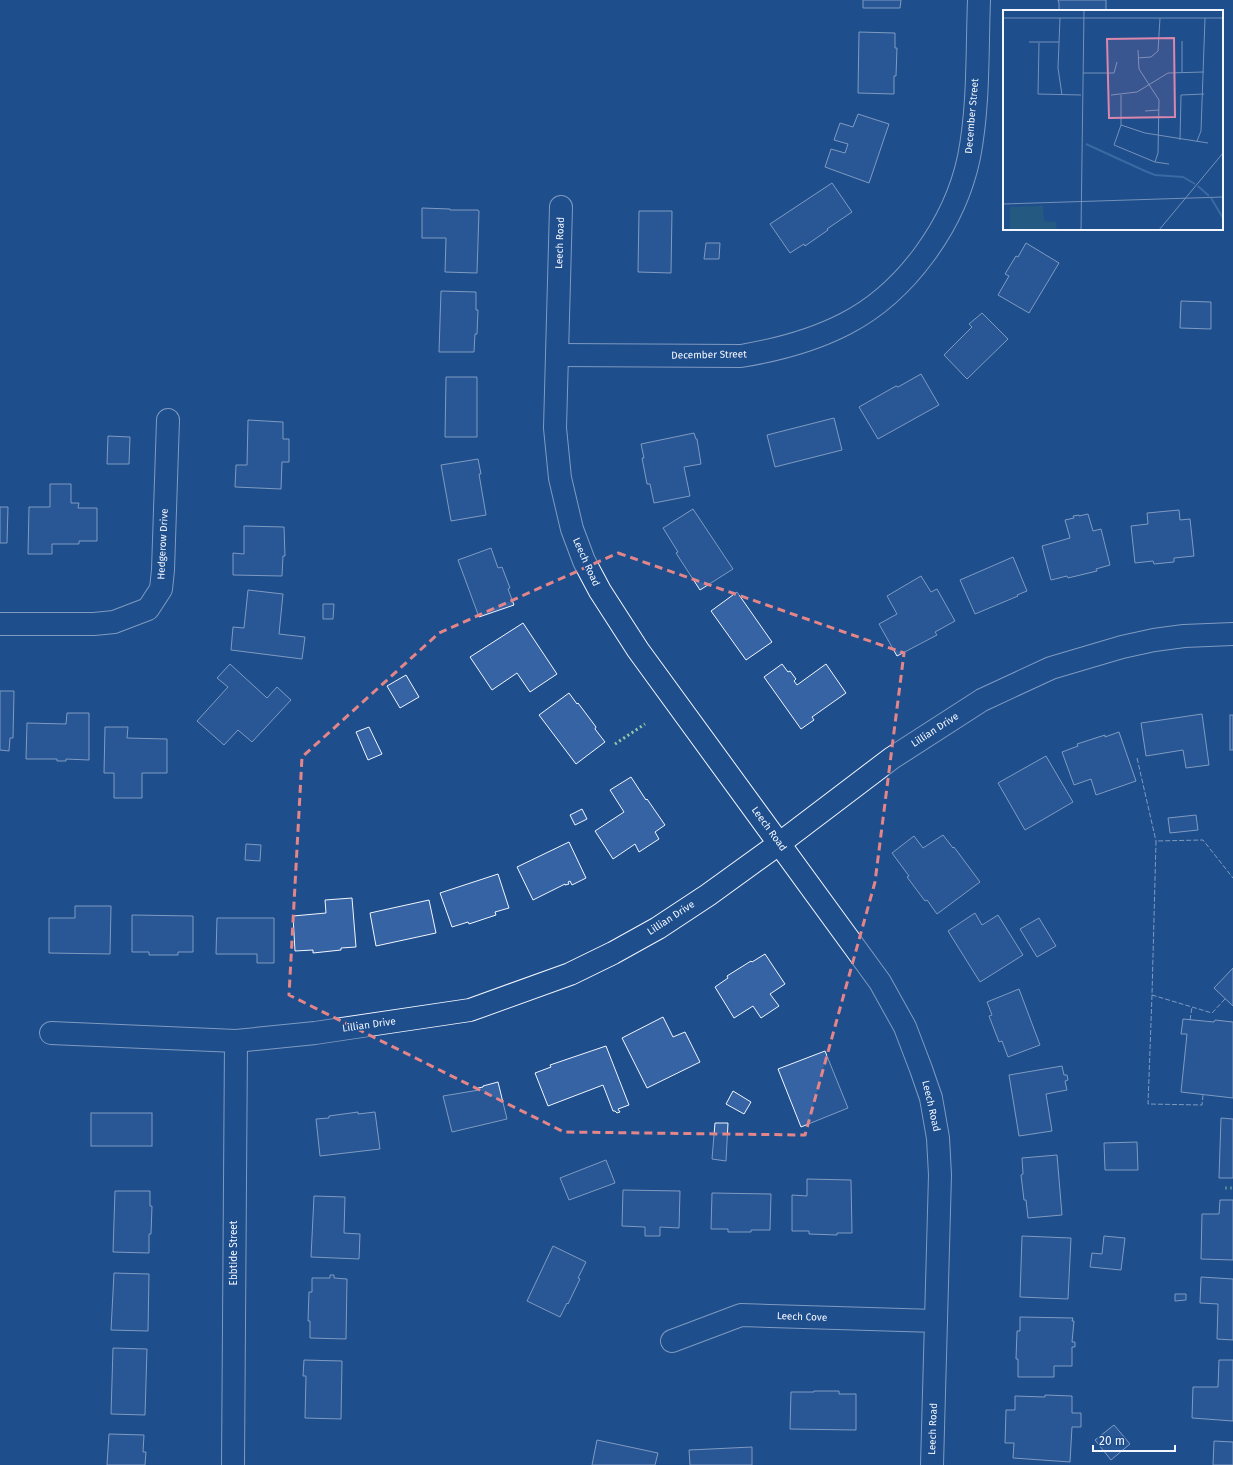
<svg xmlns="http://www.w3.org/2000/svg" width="1233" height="1465" font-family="'Fira Sans',sans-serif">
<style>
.building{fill:#3563a3;stroke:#f2f6ff}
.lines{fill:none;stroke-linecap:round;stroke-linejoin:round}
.minor-casing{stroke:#f2f6ff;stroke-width:24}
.minor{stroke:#1f4e8c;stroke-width:22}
.hedge{stroke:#97c8a6;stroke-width:3;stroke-dasharray:2 3;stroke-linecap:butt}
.fence{stroke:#f2f6ff;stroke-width:1;stroke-dasharray:5 2;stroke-linecap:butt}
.marked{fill:none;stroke:#e38589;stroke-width:3;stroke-dasharray:8 5;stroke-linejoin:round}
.labels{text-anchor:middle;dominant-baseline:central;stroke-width:3;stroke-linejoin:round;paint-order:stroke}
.street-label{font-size:10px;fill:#f2f6ff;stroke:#1f4e8c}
.inset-river{fill:none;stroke:#3b69a3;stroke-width:2}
.inset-road{fill:none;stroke:#7391ba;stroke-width:1}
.view{fill:#da87ad;fill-opacity:0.15;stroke:#da87ad;stroke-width:2}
.inset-edge{fill:none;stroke:#f2f6ff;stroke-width:2}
</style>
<rect width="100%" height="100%" fill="#1f4e8c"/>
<g class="building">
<path d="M 863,0 L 901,0 L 900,8 L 863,8 Z"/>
<path d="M 1058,0 L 1106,0 L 1106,11 L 1059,11 L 1059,3 Z"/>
<path d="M 859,32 L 895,33 L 895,48 L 897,48 L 896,76 L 894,76 L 894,94 L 858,93 Z"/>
<path d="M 858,114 L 889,124 L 869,183 L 825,167 L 831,149 L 845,153 L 848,144 L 834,140 L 840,123 L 853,127 Z"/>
<path d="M 832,183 L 852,212 L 827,229 L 828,230 L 805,246 L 804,244 L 790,253 L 770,224 Z"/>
<path d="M 422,208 L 450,209 L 450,210 L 478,210 L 479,211 L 477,273 L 445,272 L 446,238 L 422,238 Z"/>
<path d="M 639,211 L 672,211 L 671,273 L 638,272 Z"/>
<path d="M 706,243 L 720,243 L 719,259 L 704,259 Z"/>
<path d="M 1026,243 L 1059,263 L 1029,313 L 998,295 L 1009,276 L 1005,274 L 1016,256 L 1018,257 Z"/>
<path d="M 441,291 L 476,292 L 476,310 L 478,310 L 477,334 L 475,334 L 474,352 L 439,352 Z"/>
<path d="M 1181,301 L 1211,302 L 1211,329 L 1180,328 Z"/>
<path d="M 982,313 L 1008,339 L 967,379 L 944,355 L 972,327 L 969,324 Z"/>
<path d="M 921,374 L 939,405 L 878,439 L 859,407 L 896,386 L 898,387 Z"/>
<path d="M 446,377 L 477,377 L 477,437 L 445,437 Z"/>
<path d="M 834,418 L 842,450 L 775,467 L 767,435 Z"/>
<path d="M 248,420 L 283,422 L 283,439 L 289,439 L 289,462 L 282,462 L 281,489 L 235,487 L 236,465 L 247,465 Z"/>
<path d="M 694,433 L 696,439 L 697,439 L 701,464 L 684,467 L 690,496 L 654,503 L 650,484 L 647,484 L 642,458 L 644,458 L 641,444 Z"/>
<path d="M 108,436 L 130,437 L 129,464 L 107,464 Z"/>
<path d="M 478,459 L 481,474 L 479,474 L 486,515 L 451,521 L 441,465 Z"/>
<path d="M 50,484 L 71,484 L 71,503 L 79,503 L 78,508 L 97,508 L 97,541 L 79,541 L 79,544 L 52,544 L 52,554 L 28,554 L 29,507 L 50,507 Z"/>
<path d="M 0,507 L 8,507 L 7,543 L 0,543 Z"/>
<path d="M 693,509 L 733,569 L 700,590 L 676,553 L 678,552 L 663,528 Z"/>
<path d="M 1179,510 L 1180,520 L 1190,519 L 1194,556 L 1174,558 L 1174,562 L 1154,564 L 1153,561 L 1135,563 L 1131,526 L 1148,524 L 1147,513 Z"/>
<path d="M 1088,514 L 1093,531 L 1101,529 L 1110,565 L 1096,569 L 1097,571 L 1068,578 L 1067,576 L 1051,580 L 1042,546 L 1070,538 L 1065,520 L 1074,518 L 1073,516 L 1079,515 L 1079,516 Z"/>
<path d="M 244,526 L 284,527 L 285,556 L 283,556 L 282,576 L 233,575 L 233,553 L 244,554 Z"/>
<path d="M 491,548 L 498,568 L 502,567 L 510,588 L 508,589 L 514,605 L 479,617 L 458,560 Z"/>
<path d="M 1013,557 L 1027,591 L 1017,595 L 1018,596 L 975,614 L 960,580 Z"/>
<path d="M 921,576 L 931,592 L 937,589 L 955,621 L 935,632 L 937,635 L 897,656 L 879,624 L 897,614 L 887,596 Z"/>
<path d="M 248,590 L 283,594 L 279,634 L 305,637 L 302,659 L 231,650 L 233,627 L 244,628 Z"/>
<path d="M 737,592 L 772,642 L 746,660 L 711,611 Z"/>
<path d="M 323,604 L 334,604 L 333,619 L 323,619 Z"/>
<path d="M 523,623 L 557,674 L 530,692 L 517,673 L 492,690 L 470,657 Z"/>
<path d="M 230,664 L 267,698 L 277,687 L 291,700 L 252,742 L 238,730 L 224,745 L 197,721 L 228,687 L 217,678 Z"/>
<path d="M 782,664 L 788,672 L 790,671 L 796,679 L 794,681 L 797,685 L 826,664 L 846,693 L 812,717 L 814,720 L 801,729 L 764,677 Z"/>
<path d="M 406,675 L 419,697 L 400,708 L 387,686 Z"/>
<path d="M 0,691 L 14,691 L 13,738 L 10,738 L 9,751 L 0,750 Z"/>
<path d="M 569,693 L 577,704 L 578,703 L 596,727 L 595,729 L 605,742 L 576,764 L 539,715 Z"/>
<path d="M 67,713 L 89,713 L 89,760 L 66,759 L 66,761 L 57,761 L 57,759 L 26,759 L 27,723 L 66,724 Z"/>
<path d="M 1202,714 L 1209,765 L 1186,768 L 1183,750 L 1146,756 L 1141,723 Z"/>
<rect x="1230" y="715" width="3" height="35"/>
<path d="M 105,727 L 128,727 L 127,738 L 167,739 L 167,773 L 142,773 L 142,798 L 114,798 L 114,773 L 104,773 Z"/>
<path d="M 369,727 L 382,754 L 368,760 L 356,732 Z"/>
<path d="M 1119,732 L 1136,781 L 1096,795 L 1091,779 L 1074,785 L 1062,752 L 1078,746 L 1077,744 L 1105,735 L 1105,737 Z"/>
<path d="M 1046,756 L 1073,802 L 1025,830 L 998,783 Z"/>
<path d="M 631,777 L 646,800 L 647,799 L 665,825 L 655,832 L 659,839 L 639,852 L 635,844 L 613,859 L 595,831 L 624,812 L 610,790 Z"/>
<path d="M 582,809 L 587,819 L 575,825 L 570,815 Z"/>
<path d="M 1196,815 L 1198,830 L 1170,833 L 1168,818 Z"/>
<path d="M 943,835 L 953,848 L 954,847 L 980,882 L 937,914 L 927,900 L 925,901 L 907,877 L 909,876 L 892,853 L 914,836 L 923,848 Z"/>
<path d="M 569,842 L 586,878 L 572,885 L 570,881 L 568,882 L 569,884 L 565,885 L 565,884 L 533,900 L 517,867 Z"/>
<path d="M 246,844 L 261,845 L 260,861 L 245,860 Z"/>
<path d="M 498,874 L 509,908 L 495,912 L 496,915 L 469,924 L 468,922 L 452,927 L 440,893 Z"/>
<path d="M 352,898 L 356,947 L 341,948 L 341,950 L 313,953 L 313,950 L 295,951 L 293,916 L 326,913 L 325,900 Z"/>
<path d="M 429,900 L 436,933 L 376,946 L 370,913 Z"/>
<path d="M 75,906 L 111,906 L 110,954 L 49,953 L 49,918 L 75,918 Z"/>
<path d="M 975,913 L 982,925 L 998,915 L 1023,955 L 980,982 L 948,931 Z"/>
<path d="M 132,915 L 193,916 L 193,952 L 178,952 L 178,955 L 149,955 L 149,952 L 132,952 Z"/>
<path d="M 217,918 L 274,918 L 274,963 L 257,963 L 257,954 L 216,954 Z"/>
<path d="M 1039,918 L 1056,946 L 1037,957 L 1020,929 Z"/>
<path d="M 765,954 L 785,984 L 770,994 L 779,1006 L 761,1018 L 753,1006 L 734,1018 L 715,987 L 728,978 L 727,976 L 751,961 L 752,962 Z"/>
<path d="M 1233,968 L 1233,1006 L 1214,988 Z"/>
<path d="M 1019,989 L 1040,1045 L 1008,1057 L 1002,1041 L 999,1042 L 989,1016 L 992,1015 L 987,1002 Z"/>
<path d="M 663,1017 L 673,1037 L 685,1032 L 700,1062 L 647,1088 L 622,1038 Z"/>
<path d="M 1183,1019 L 1214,1022 L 1215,1020 L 1233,1022 L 1233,1098 L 1181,1092 L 1187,1034 L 1181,1034 Z"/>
<path d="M 606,1046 L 629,1105 L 618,1109 L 620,1112 L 617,1113 L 615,1111 L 613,1111 L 603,1085 L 548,1106 L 535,1073 L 551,1067 L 550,1065 Z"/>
<path d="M 825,1051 L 848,1108 L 801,1127 L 778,1069 Z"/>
<path d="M 1062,1066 L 1064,1075 L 1067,1075 L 1068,1080 L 1065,1081 L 1067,1090 L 1046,1094 L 1052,1131 L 1019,1136 L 1009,1075 Z"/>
<path d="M 498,1082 L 507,1119 L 452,1132 L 443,1096 L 479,1090 L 478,1088 L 483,1087 L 483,1086 Z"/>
<path d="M 733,1091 L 751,1102 L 744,1114 L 726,1104 Z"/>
<path d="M 358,1112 L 358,1114 L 375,1112 L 380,1149 L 320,1156 L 316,1119 L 329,1118 L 329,1116 Z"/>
<rect x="91" y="1113" width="61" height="33"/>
<path d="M 1221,1118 L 1233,1119 L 1233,1178 L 1219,1178 Z"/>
<path d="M 715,1123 L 728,1123 L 726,1161 L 712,1159 Z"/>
<path d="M 1137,1142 L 1138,1170 L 1105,1170 L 1104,1143 Z"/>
<path d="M 1057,1155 L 1062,1215 L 1028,1218 L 1026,1200 L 1024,1200 L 1021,1175 L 1023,1174 L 1022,1158 Z"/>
<path d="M 606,1160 L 615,1183 L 569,1200 L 560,1178 Z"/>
<path d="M 807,1179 L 851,1180 L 852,1233 L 837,1233 L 837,1235 L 809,1234 L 809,1231 L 792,1231 L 792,1195 L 807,1196 Z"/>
<path d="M 623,1190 L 680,1191 L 679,1228 L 660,1227 L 660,1236 L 645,1236 L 645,1227 L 622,1226 Z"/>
<path d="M 115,1191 L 150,1191 L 150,1206 L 152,1206 L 151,1234 L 149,1234 L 149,1253 L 113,1252 Z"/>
<path d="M 712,1193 L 771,1194 L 770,1230 L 751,1230 L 751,1232 L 728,1232 L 728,1229 L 711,1229 Z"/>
<path d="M 314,1196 L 345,1197 L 344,1233 L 360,1234 L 359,1259 L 311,1257 Z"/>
<path d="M 1220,1200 L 1233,1200 L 1233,1260 L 1201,1259 L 1202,1214 L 1219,1214 Z"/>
<path d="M 1022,1236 L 1071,1238 L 1068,1299 L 1020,1297 Z"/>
<path d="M 1104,1236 L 1125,1238 L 1121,1270 L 1090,1267 L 1092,1253 L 1102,1254 Z"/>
<path d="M 553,1246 L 586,1262 L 578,1278 L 580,1279 L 568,1304 L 567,1303 L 560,1317 L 527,1301 Z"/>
<path d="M 114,1273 L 149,1274 L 148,1331 L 111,1330 Z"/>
<path d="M 330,1275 L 334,1275 L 334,1278 L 347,1279 L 346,1339 L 310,1338 L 310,1321 L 308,1321 L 309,1292 L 312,1292 L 312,1278 L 330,1278 Z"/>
<path d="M 1201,1277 L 1233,1279 L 1233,1340 L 1217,1339 L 1218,1304 L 1200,1303 Z"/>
<path d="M 1175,1294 L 1186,1294 L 1186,1300 L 1175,1301 Z"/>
<path d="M 1020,1317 L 1073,1318 L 1072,1321 L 1074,1321 L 1072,1342 L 1075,1342 L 1075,1347 L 1072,1347 L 1072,1366 L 1054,1366 L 1054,1377 L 1018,1377 L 1018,1359 L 1016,1359 L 1017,1331 L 1020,1331 Z"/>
<path d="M 113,1348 L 147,1349 L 145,1415 L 111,1414 Z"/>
<path d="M 304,1360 L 342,1361 L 341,1419 L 305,1418 L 306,1376 L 303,1376 Z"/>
<path d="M 1219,1360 L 1233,1360 L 1233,1421 L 1192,1418 L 1193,1387 L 1218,1387 Z"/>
<path d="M 814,1391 L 839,1391 L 839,1394 L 856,1394 L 856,1430 L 790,1429 L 791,1392 L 814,1392 Z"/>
<path d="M 1045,1395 L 1072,1396 L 1072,1413 L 1081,1413 L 1081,1427 L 1072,1427 L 1070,1462 L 1013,1458 L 1014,1443 L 1005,1443 L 1006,1410 L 1015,1410 L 1015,1396 L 1045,1397 Z"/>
<path d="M 1114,1425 L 1130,1444 L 1111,1460 L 1095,1440 Z"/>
<path d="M 109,1434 L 144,1435 L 143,1452 L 146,1452 L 145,1465 L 107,1465 Z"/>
<path d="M 597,1440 L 658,1453 L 655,1465 L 592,1465 Z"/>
<path d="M 1214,1441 L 1233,1442 L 1233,1465 L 1213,1465 Z"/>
<path d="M 752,1447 L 752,1465 L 690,1465 L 689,1450 Z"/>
</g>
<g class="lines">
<g class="minor-casing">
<g id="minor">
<path d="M 561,207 L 555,428 L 560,478 L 572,529 L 584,561 L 600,591 L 638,650 L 880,982 L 905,1027 L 921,1069 L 931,1098 L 938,1138 L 940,1175 L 932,1465"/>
<path d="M 557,355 L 741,356 C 777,350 812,341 845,324 C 906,293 955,224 969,157 C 979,106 977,52 979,0"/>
<path d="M 0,624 L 94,624 L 114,622 L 148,609 L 161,589 L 163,570 L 168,420"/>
<path d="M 51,1033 L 236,1041 L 315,1033 L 470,1010 L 570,974 L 613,953 L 658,928 L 708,895 L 780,843 L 892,758 L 982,700 L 1051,668 L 1122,647 L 1154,640 L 1184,636 L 1233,634"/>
<path d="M 672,1341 L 741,1315 L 936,1321"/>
<path d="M 233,1465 L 236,1041"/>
</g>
</g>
<use href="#minor" class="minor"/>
<g class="hedge">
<path d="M 615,744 L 645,724"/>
<path d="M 1225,1188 L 1233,1188"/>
</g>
<g class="fence">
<path d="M 1137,758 L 1156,841"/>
<path d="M 1152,995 L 1148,1104 L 1202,1105 L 1203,1095"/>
<path d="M 1225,999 L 1212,1013 L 1152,995 L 1156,841 L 1203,840 L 1233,878"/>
<path d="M 1190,1020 L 1192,1007"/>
</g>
</g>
<path d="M0 0H1233V1465H0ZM 618,553 L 904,653 L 875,882 L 805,1135 L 564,1132 L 289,995 L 302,757 L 439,633 Z" fill="#1f4e8c" fill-opacity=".55" fill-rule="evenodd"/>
<path class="marked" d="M 618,553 L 904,653 L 875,882 L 805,1135 L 564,1132 L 289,995 L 302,757 L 439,633 Z"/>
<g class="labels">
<g class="street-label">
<text transform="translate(972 116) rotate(-85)">December Street</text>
<text transform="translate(560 243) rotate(-88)">Leech Road</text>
<text transform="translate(709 355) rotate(-1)">December Street</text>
<text transform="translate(163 544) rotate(-87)">Hedgerow Drive</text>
<text transform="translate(586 562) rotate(66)">Leech Road</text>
<text transform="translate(935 730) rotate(-33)">Lillian Drive</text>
<text transform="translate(769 829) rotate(54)">Leech Road</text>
<text transform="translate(671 918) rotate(-33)">Lillian Drive</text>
<text transform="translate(369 1025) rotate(-8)">Lillian Drive</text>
<text transform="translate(931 1106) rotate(77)">Leech Road</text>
<text transform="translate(234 1253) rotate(-90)">Ebbtide Street</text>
<text transform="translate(802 1317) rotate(2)">Leech Cove</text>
<text transform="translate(933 1429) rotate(-88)">Leech Road</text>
</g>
</g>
<g transform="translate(1003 10)">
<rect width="220" height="220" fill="#1f4e8c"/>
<path d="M 40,196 L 41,211 L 53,212 L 54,220 L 7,220 L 7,197 Z" fill="#245a82"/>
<path class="inset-river" d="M 83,134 L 142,161 L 152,165 L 180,167 L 192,174M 195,176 L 206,186M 208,188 L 220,208"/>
<path class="inset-road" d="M 0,8 L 220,8M 57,8 L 55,58 L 59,85M 26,32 L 56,32M 36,33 L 35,84 L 78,85M 135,40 L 136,59 L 156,90 L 155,143 L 152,152M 135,48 L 148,47 L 155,41 L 157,8M 179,62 L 179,31M 80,63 L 111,63 L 114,52M 108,85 L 134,82 L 165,63 L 201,62M 118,85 L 118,115 L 111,135 L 152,152 L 166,154M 142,101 L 156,100M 118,115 L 142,123 L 205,133M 177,130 L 178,85 L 201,84M 194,131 L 198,121 L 202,8M 0,194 L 220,187M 78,220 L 81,0M 156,220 L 220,143"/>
<path class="view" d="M 171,28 L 172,107 L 106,108 L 104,29 Z"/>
<rect width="220" height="220" class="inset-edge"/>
</g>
<path d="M1093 1445v6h82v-6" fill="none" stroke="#f2f6ff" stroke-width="2"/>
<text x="1099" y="1445" font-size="12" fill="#f2f6ff" stroke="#1f4e8c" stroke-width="3" paint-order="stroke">20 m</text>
</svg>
